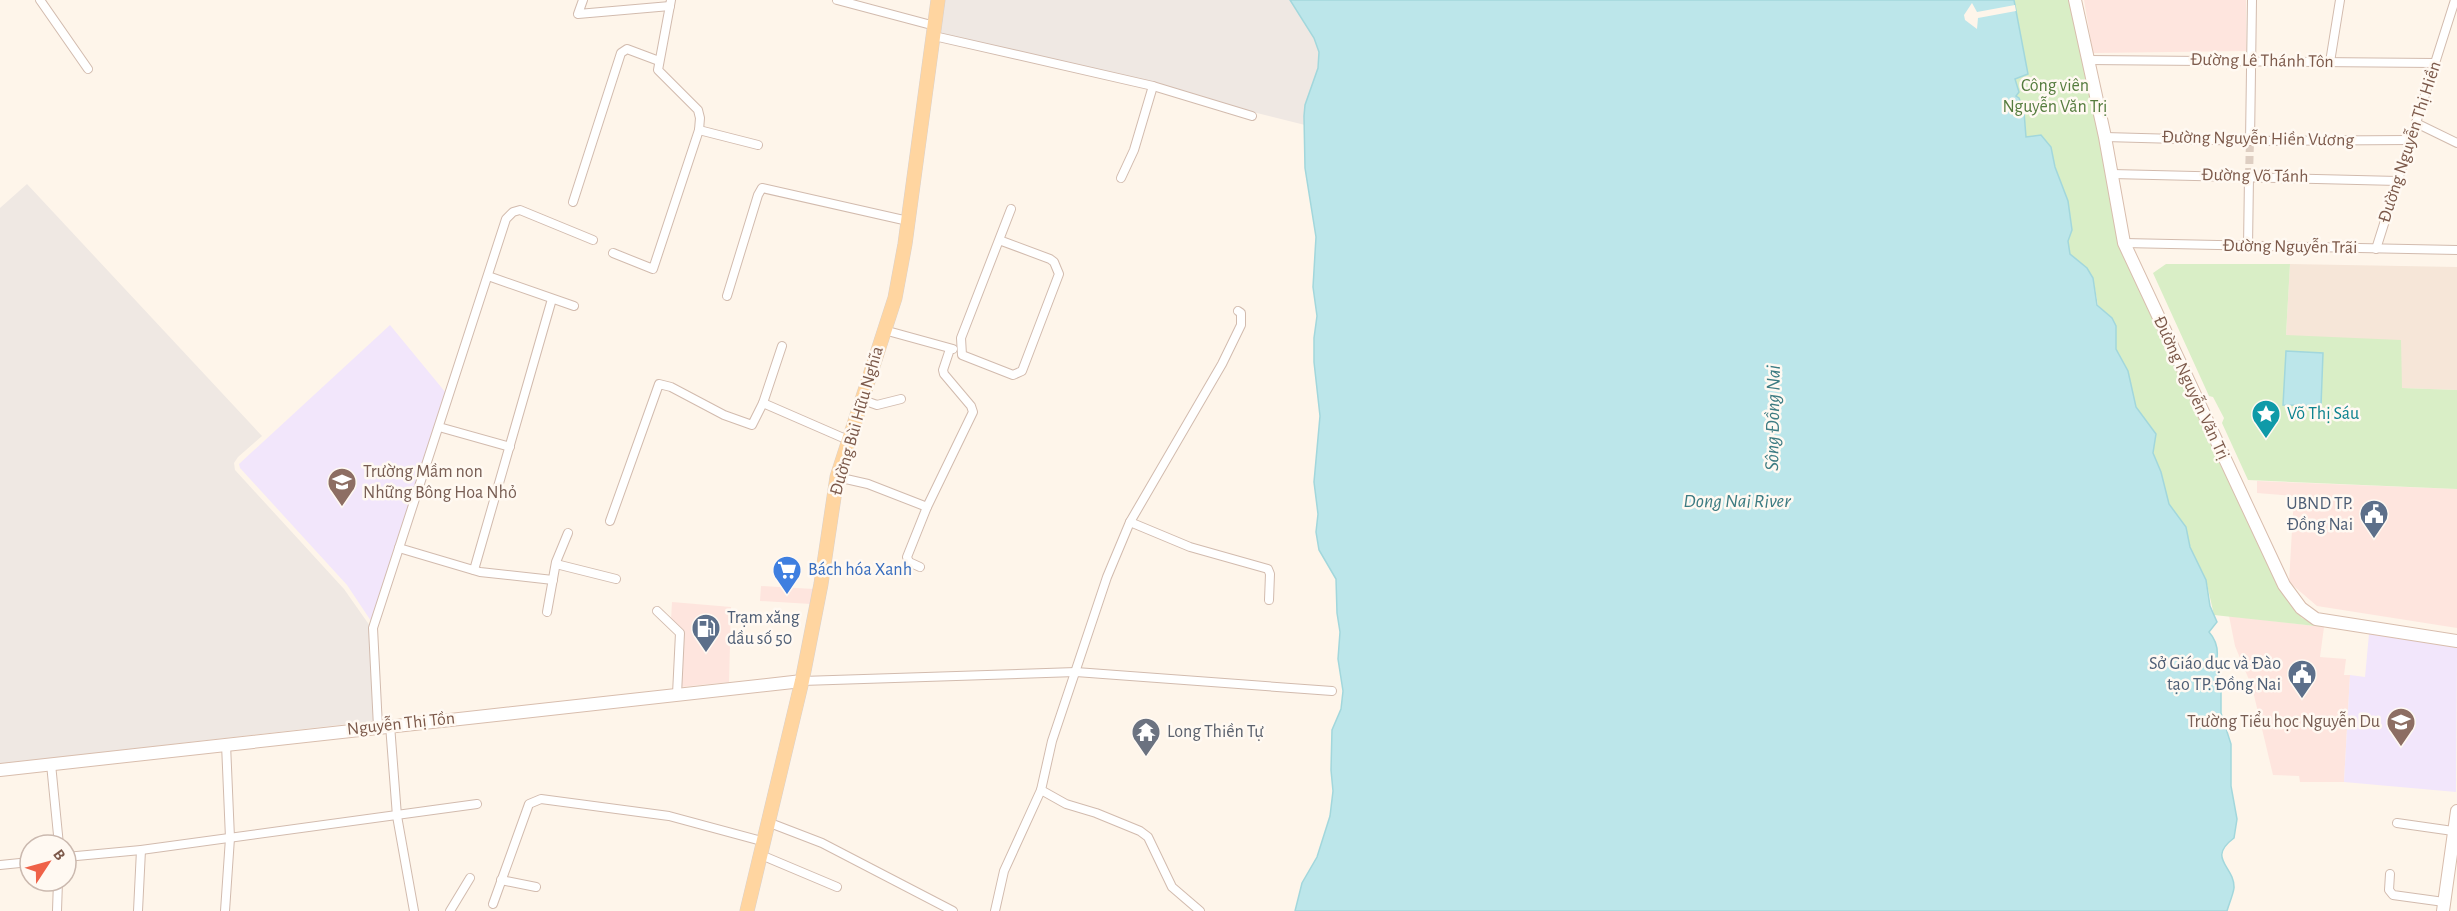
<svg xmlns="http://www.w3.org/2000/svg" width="2457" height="911" font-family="'Alegreya Sans',sans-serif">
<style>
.residential{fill:#f6e6d8}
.commercial{fill:#fee5de}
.industrial{fill:#efe8e3}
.education{fill:#f2e6fb}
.green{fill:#d9eec6}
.water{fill:#bce6ea;stroke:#a2d7dc;stroke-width:1.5}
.pier{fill:#fef5ea}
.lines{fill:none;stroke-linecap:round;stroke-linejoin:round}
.street-tunnel{stroke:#decec2;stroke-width:8;stroke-dasharray:8 4;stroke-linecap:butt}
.street-casing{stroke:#d2bbae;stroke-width:10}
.secondary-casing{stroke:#d8bdad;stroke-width:14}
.primary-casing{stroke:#dad1cc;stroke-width:15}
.street{stroke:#fff;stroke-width:8}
.secondary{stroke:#fff;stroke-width:12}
.primary{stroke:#ffd5a0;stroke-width:14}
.labels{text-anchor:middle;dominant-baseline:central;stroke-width:5;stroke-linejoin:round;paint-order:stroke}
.street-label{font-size:18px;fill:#7c594a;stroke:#fff9f2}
.park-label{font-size:18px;fill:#557c3e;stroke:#fff9f2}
.culture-label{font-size:18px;fill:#0d838f;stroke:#fff9f2;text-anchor:start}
.education-label{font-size:18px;fill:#785e54;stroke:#fff9f2;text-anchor:start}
.service-label{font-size:18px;fill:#4e5e75;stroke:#fff9f2;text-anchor:end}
.shop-label{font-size:18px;fill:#366cbe;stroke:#fff9f2;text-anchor:start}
.worship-label{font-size:18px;fill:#5b616d;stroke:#fff9f2;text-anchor:start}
.water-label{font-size:20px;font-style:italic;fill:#3c7b82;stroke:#fff9f2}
</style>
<rect width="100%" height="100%" fill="#fef5ea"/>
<path class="residential" d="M 2290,264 L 2457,267 L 2457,390 L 2402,388 L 2286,335 Z"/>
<g class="commercial">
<path d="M 2084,0 L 2246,0 L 2246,51 L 2093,53 Z"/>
<path d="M 2257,481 L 2457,489 L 2457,628 L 2317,606 L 2289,582 L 2294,496 L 2257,493 Z"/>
<path d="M 761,586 L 814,589 L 811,604 L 760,601 Z"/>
<path d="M 672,602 L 731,607 L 729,682 L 681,687 L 683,632 L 671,620 Z"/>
<path d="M 2229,616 L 2324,627 L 2320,657 L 2346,659 L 2344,675 L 2350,675 L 2344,782 L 2300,782 L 2299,776 L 2273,775 L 2252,687 L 2235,646 Z"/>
</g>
<g class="industrial">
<path d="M 944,0 L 1290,0 L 1314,38 L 1319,52 L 1318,68 L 1304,116 L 1305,125 L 940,34 Z"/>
<path d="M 27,184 L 262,436 L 238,457 L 234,463 L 235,470 L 344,589 L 370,626 L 374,721 L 0,764 L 0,208 Z"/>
</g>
<g class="education">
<path d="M 390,325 L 446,393 L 371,621 L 347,585 L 240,468 L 239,464 Z"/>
<path d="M 2369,634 L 2457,647 L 2456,792 L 2344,782 L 2350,675 L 2365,677 Z"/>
</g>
<g class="green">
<path d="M 2014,0 L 2069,0 L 2107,175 L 2118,245 L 2279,589 L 2302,618 L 2324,627 L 2214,615 L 2206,580 L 2190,547 L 2186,527 L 2169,504 L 2161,472 L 2153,453 L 2156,434 L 2136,407 L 2128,371 L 2116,349 L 2116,326 L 2112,318 L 2098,305 L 2093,278 L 2087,268 L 2070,254 L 2068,241 L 2072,230 L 2068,201 L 2055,167 L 2051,147 L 2026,137 L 2024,112 L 2016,96 L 2019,92 L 2015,78 L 2028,74 Z"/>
<path d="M 2166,264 L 2290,264 L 2286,335 L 2401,340 L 2402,388 L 2457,390 L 2457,489 L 2248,480 L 2222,423 L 2224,418 L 2213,397 L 2209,396 L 2153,273 Z"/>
</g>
<g class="water">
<path d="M 1290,0 L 2014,0 L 2028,74 L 2015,79 L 2019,92 L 2016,96 L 2019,98 L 2024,112 L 2026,137 L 2041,135 L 2051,147 L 2055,167 L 2068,201 L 2072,230 L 2068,241 L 2070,254 L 2087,268 L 2093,278 L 2097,305 L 2112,318 L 2116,326 L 2116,349 L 2128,371 L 2136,407 L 2156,434 L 2153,453 L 2161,472 L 2169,504 L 2186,527 L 2190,547 L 2206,580 L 2210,606 L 2217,622 L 2209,632 C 2219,643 2219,655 2215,668 L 2221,681 L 2221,713 L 2231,744 L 2231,786 L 2237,819 L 2234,838 C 2206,859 2235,866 2234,888 C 2233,895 2229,904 2227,911 L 1295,911 L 1302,883 L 1317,857 L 1330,816 L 1333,791 L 1331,770 L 1332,730 L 1341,709 L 1343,691 L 1338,659 L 1340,632 L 1337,613 L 1336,579 L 1319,550 L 1316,532 L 1318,514 L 1314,482 L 1320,416 L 1314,362 L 1314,338 L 1317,316 L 1313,287 L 1316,237 L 1305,168 L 1304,116 L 1305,105 L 1318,68 L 1319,52 L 1314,38 Z"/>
<path d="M 2286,351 L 2323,353 L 2321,406 L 2283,405 Z"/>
</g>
<path class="pier" d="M 1972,3 L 1977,12 L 2015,5 L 2016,11 L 1978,18 L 1977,29 L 1965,20 L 1964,15 Z"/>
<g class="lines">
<path class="street-tunnel" d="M 2249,176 L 2250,141"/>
<g class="street-casing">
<g id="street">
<path d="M 40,0 L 88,69"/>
<path d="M 583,0 L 578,14 L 670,6"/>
<path d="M 837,0 L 935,26"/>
<path d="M 934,36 L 1153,86 L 1252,116"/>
<path d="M 2088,60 L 2435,63"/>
<path d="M 2330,62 L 2340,0"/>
<path d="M 2416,123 L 2457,143"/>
<path d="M 699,130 L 758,145"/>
<path d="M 2105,137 L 2250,141 L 2411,140"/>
<path d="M 2250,141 L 2252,0"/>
<path d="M 2112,174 L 2398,181"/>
<path d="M 1121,178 L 1134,150 L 1153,86"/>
<path d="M 573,202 L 621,53 L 627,49 L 659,61"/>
<path d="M 999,240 L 1050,259 L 1054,262 L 1059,274 L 1022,371 L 1013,375 L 962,355 L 961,338 L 1011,209"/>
<path d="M 2124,243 L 2457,250"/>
<path d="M 2248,247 L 2249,176"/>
<path d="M 2376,249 L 2455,0"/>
<path d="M 613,253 L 653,269 L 699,130 L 700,118 L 698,110 L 658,70 L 671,0"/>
<path d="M 488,276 L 574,306"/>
<path d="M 727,296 L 758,195 L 762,188 L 908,221"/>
<path d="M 884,330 L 953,349"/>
<path d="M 860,399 L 877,405 L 901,399"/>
<path d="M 763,403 L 848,440"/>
<path d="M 439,427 L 510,447"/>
<path d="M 837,477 L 868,484 L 927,507 L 973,412 L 971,406 L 944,374 L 943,370 L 950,349"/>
<path d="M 610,521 L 659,384 L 671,387 L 724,415 L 752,425 L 763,403 L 782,346"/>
<path d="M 1130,522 L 1190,547 L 1268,569 L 1270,574 L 1269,600"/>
<path d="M 399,548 L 480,572 L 553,580"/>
<path d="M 556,564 L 616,579"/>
<path d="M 920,567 L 909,562 L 907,557 L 927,507"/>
<path d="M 474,570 L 552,299"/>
<path d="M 657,611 L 680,633 L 677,694"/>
<path d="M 547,612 L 556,562 L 568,533"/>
<path d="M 802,681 L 1076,672 L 1332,691"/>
<path d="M 390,725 L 397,816 L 414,911"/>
<path d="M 378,727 L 373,628 L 506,219 L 513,212 L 520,210 L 593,240"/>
<path d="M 51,764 L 59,845"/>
<path d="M 770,823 L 822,843 L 953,911"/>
<path d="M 2397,823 L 2453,831"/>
<path d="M 761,855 L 837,887"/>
<path d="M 66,857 L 141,850 L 477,804"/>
<path d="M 0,865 L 30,862"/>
<path d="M 2390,874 L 2389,890 L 2393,895 L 2444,902"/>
<path d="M 501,880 L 536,887"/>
<path d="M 493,904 L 529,804 L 541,799 L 669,816 L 765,842"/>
<path d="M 57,911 L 58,881"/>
<path d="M 138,911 L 141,850"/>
<path d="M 225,911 L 230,838 L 226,744"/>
<path d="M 450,911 L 470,878"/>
<path d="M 995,911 L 1004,871 L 1041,790"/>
<path d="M 1200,911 L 1172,887 L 1148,837 L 1140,831 L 1096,813 L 1066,804 L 1041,790 L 1052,741 L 1107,577 L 1130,522 L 1222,364 L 1241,325 L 1241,313 L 1238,311"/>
</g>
</g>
<g class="secondary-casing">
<g id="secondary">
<path d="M 2075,0 L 2105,137 L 2124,243 L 2284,585 L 2301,608 L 2316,619 L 2457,641"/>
<path d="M 0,770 L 802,681"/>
<path d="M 2443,911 L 2457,811"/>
</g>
</g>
<g class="primary-casing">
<path id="primary" d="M 747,911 L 802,681 L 821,584 L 837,477 L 895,298 L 905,244 L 938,0"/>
</g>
<use href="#street" class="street"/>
<use href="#secondary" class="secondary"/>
<use href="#primary" class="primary"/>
</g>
<defs>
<g id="sight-pin" transform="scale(1.5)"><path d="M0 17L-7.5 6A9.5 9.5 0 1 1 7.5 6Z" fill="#0f9aa8" stroke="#fff9f2"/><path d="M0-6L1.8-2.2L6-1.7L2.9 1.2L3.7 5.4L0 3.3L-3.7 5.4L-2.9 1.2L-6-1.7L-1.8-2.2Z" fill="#fff"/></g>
<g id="school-pin" transform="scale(1.5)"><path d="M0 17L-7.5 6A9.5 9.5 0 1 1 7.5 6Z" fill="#8d6e63" stroke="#fff9f2"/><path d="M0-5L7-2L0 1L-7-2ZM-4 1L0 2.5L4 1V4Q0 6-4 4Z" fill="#fff"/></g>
<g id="civic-pin" transform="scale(1.5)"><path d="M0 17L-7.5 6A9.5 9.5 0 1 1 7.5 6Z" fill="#5c6f8a" stroke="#fff9f2"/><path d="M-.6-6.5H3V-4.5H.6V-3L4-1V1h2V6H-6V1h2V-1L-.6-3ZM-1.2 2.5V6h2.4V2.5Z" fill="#fff"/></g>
<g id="supermarket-pin" transform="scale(1.5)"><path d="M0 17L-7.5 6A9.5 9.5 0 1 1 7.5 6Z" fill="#3f7fe0" stroke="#fff9f2"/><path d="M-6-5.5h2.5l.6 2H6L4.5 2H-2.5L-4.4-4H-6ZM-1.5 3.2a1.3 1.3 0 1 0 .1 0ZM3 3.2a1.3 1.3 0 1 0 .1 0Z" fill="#fff"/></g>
<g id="fuel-pin" transform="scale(1.5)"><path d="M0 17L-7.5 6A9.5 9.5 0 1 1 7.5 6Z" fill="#5c6f8a" stroke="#fff9f2"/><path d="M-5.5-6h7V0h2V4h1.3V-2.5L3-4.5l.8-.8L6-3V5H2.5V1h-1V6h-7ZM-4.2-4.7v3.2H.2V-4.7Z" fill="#fff"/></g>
<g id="temple-pin" transform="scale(1.5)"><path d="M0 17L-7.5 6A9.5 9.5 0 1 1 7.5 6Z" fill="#6b7280" stroke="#fff9f2"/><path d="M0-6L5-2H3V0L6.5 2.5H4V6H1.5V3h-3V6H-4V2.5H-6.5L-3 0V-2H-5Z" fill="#fff"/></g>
</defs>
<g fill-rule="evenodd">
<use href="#sight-pin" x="2266" y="414"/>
<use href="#school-pin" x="342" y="482"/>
<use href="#civic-pin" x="2374" y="514"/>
<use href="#supermarket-pin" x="787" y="570"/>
<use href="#fuel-pin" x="706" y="628"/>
<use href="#civic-pin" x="2302" y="674"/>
<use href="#school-pin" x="2401" y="722"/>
<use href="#temple-pin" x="1146" y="732"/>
</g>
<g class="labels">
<g class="street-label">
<text transform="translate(2262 61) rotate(1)">Đường Lê Thánh Tôn</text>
<text transform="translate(2258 139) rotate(1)">Đường Nguyễn Hiền Vương</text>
<text transform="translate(2410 142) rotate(-72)">Đường Nguyễn Thị Hiền</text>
<text transform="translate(2255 176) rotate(1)">Đường Võ Tánh</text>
<text transform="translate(2290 247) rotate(1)">Đường Nguyễn Trãi</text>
<text transform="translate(2191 388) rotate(65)">Đường Nguyễn Văn Trị</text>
<text transform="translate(857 421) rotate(-74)">Đường Bùi Hữu Nghĩa</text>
<text transform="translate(401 724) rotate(-6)">Nguyễn Thị Tồn</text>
</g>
<g class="park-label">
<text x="2055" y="86">Công viên<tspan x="2055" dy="21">Nguyễn Văn Trị</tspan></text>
</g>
<g class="culture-label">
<text x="2287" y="414">Võ Thị Sáu</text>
</g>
<g class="education-label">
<text x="363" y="472">Trường Mầm non<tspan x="363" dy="21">Những Bông Hoa Nhỏ</tspan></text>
<text x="2380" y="722" text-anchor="end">Trường Tiểu học Nguyễn Du</text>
</g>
<g class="service-label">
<text x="2353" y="504">UBND TP.<tspan x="2353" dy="21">Đồng Nai</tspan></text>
<text x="727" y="618" text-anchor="start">Trạm xăng<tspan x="727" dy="21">dầu số 50</tspan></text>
<text x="2281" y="664">Sở Giáo dục và Đào<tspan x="2281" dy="21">tạo TP. Đồng Nai</tspan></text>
</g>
<g class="shop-label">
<text x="808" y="570">Bách hóa Xanh</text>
</g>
<g class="worship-label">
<text x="1167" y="732">Long Thiền Tự</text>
</g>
<g class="water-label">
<text transform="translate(1773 418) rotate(-89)">Sông Đồng Nai</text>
<text x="1737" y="501">Dong Nai River</text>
</g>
</g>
<g transform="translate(48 863) rotate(54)"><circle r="28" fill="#fff9f2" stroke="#cbb9af" stroke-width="1.5"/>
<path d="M0-4.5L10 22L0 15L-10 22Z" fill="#ef6248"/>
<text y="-9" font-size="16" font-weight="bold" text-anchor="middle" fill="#7c594a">B</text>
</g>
</svg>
